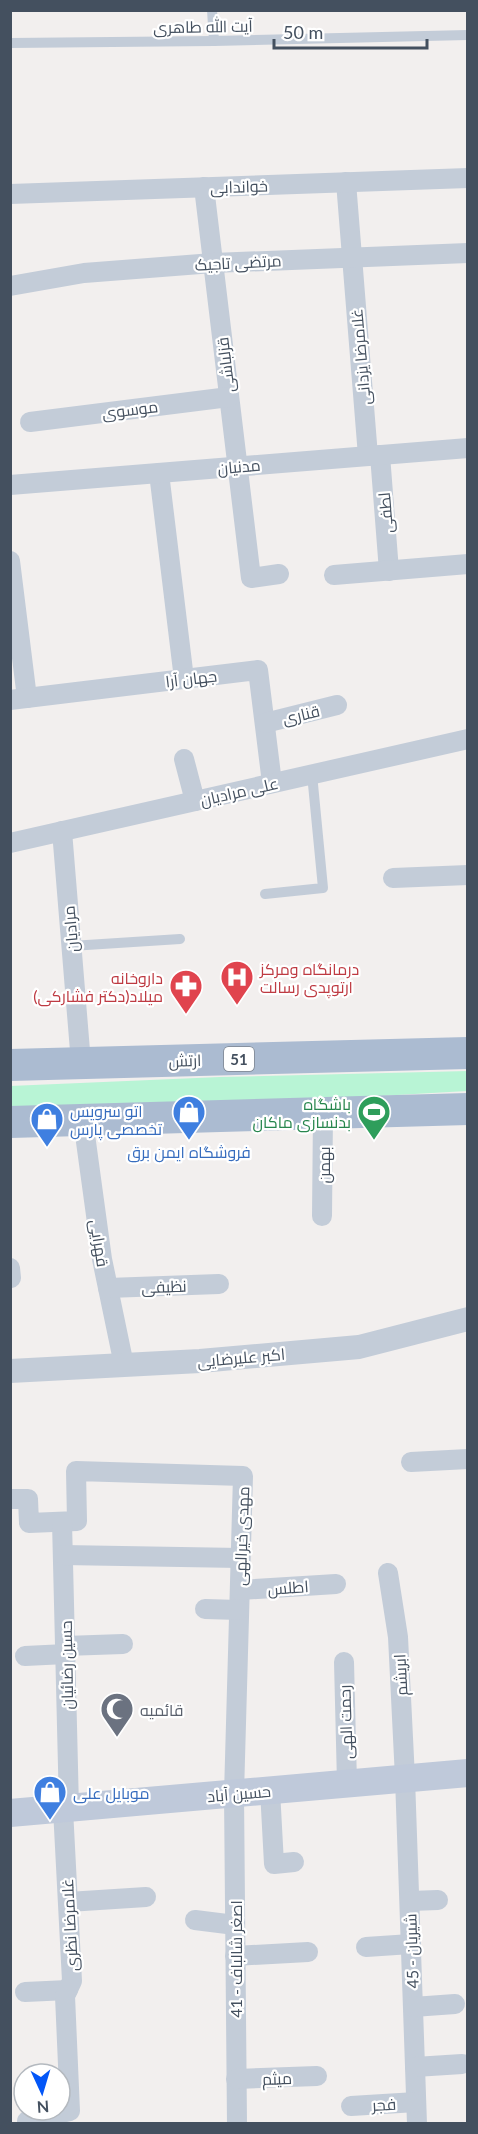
<svg xmlns="http://www.w3.org/2000/svg" width="478" height="2134" font-family="Lato,Cairo,sans-serif">
<style>
.green{fill:#b8f4d5}
.lines{fill:none;stroke-linecap:round;stroke-linejoin:round}
.service{stroke:#c3ccd8;stroke-width:10}
.minor{stroke:#c3ccd8;stroke-width:20}
.tertiary{stroke:#c3ccd8;stroke-width:24}
.secondary{stroke:#bfc9da;stroke-width:28}
.primary{stroke:#abbbd1;stroke-width:32}
.labels{text-anchor:middle;dominant-baseline:central;stroke-width:4.5;stroke-linejoin:round;paint-order:stroke}
.shield{fill:#fff;stroke:#7c848f;stroke-width:1.5}
.shield-label{font-size:15px;font-weight:bold;fill:#44505f}
.street-label{font-size:16px;fill:#44505f;stroke:#fff}
.health-label{font-size:16px;fill:#be3a42;stroke:#fff;text-anchor:start}
.leisure-label{font-size:16px;fill:#27864d;stroke:#fff;text-anchor:end}
.shop-label{font-size:16px;fill:#366cbe;stroke:#fff;text-anchor:start}
.worship-label{font-size:16px;fill:#5b616d;stroke:#fff;text-anchor:start}
</style>
<rect width="100%" height="100%" fill="#f2efee"/>
<path class="green" d="M 468,1071 L 467,1091 L 309,1100 L 11,1107 L 10,1086 L 220,1077 Z"/>
<g class="lines">
<g class="service">
<path d="M 212,10 L 214,41"/>
<path d="M 10,43 L 214,41 L 468,35"/>
<path d="M 265,894 L 323,888 L 312,774"/>
<path d="M 71,946 L 180,939"/>
</g>
<g class="minor">
<path d="M 346,182 L 368,456"/>
<path d="M 204,187 L 251,578 L 279,574"/>
<path d="M 10,194 L 468,178"/>
<path d="M 10,286 L 84,273 L 213,263 L 468,253"/>
<path d="M 30,422 L 229,397"/>
<path d="M 380,455 L 389,571"/>
<path d="M 159,473 L 184,679"/>
<path d="M 10,485 L 468,448"/>
<path d="M 10,561 L 27,698"/>
<path d="M 334,575 L 468,564"/>
<path d="M 10,700 L 258,670 L 272,783"/>
<path d="M 265,723 L 337,705"/>
<path d="M 184,759 L 195,801"/>
<path d="M 62,831 L 81,1063"/>
<path d="M 10,843 L 468,739"/>
<path d="M 393,878 L 468,875"/>
<path d="M 83,1120 L 102,1259 L 124,1365"/>
<path d="M 322,1216 L 323,1113"/>
<path d="M 10,1268 L 11,1278"/>
<path d="M 108,1288 L 219,1284"/>
<path d="M 411,1462 L 468,1459"/>
<path d="M 10,1499 L 28,1499 L 29,1523 L 77,1521 L 76,1471 L 243,1476 L 234,1794 L 237,2124"/>
<path d="M 62,1522 L 69,1808"/>
<path d="M 63,1555 L 240,1558"/>
<path d="M 388,1573 L 398,1637 L 405,1778 L 417,2124"/>
<path d="M 240,1590 L 336,1584"/>
<path d="M 205,1609 L 239,1610"/>
<path d="M 65,1646 L 123,1644"/>
<path d="M 25,1656 L 66,1654"/>
<path d="M 344,1662 L 347,1783"/>
<path d="M 270,1790 L 274,1864 L 294,1862"/>
<path d="M 410,1901 L 438,1900"/>
<path d="M 68,1902 L 146,1897"/>
<path d="M 195,1920 L 235,1925"/>
<path d="M 366,1947 L 411,1944"/>
<path d="M 235,1956 L 308,1952"/>
<path d="M 25,1992 L 68,1990"/>
<path d="M 413,2007 L 455,2004"/>
<path d="M 415,2067 L 462,2064"/>
<path d="M 236,2079 L 317,2076"/>
<path d="M 351,2106 L 416,2102"/>
<path d="M 27,2121 L 70,2111 L 65,1996 L 72,1981 L 63,1809"/>
</g>
<path class="tertiary" d="M 10,1371 L 200,1361 L 359,1347 L 468,1319"/>
<path class="secondary" d="M 10,1813 L 468,1773"/>
<g class="primary">
<path d="M 10,1065 L 468,1053"/>
<path d="M 10,1122 L 468,1109"/>
</g>
</g>
<defs>
<g id="hospital-pin" transform="scale(1.725)"><path d="M0 17L-7.5 6A9.5 9.5 0 1 1 7.5 6Z" fill="#e0444e" stroke="#fff"/><path d="M-5-5h3v3.5h4V-5h3V5h-3V1.5h-4V5h-3Z" fill="#fff"/></g>
<g id="pharmacy-pin" transform="scale(1.725)"><path d="M0 17L-7.5 6A9.5 9.5 0 1 1 7.5 6Z" fill="#e0444e" stroke="#fff"/><path d="M-2-6h4v4h4v4h-4v4h-4v-4h-4v-4h4Z" fill="#fff"/></g>
<g id="shop-pin" transform="scale(1.725)"><path d="M0 17L-7.5 6A9.5 9.5 0 1 1 7.5 6Z" fill="#3f7fe0" stroke="#fff"/><path d="M-5-2.5h2.3a2.7 3.5 0 0 1 5.4 0H5L5.5 6h-11ZM-1.5-2.5h3a1.5 2.3 0 0 0-3 0Z" fill="#fff"/></g>
<g id="stadium-pin" transform="scale(1.725)"><path d="M0 17L-7.5 6A9.5 9.5 0 1 1 7.5 6Z" fill="#2e9e5b" stroke="#fff"/><path d="M0-5a6.5 5 0 1 0 0 10a6.5 5 0 1 0 0-10ZM-3.5-1.8h7v3.6h-7Z" fill="#fff"/></g>
<g id="mosque-pin" transform="scale(1.725)"><path d="M0 17L-7.5 6A9.5 9.5 0 1 1 7.5 6Z" fill="#6b7280" stroke="#fff"/><path d="M3.5-4.9A6 6 0 1 0 3.5 4.9A5 5 0 1 1 3.5-4.9Z" fill="#fff"/></g>
</defs>
<g fill-rule="evenodd">
<use href="#hospital-pin" x="237" y="977"/>
<use href="#pharmacy-pin" x="186" y="986"/>
<use href="#shop-pin" x="189" y="1112"/>
<use href="#stadium-pin" x="374" y="1112"/>
<use href="#shop-pin" x="47" y="1119"/>
<use href="#mosque-pin" x="117" y="1709"/>
<use href="#shop-pin" x="50" y="1792"/>
</g>
<g class="labels">
<rect class="shield" x="224" y="1047" width="30" height="24" rx="4.5"/>
<g class="shield-label">
<text x="239" y="1059">51</text>
</g>
<g class="street-label">
<text transform="translate(203 26) rotate(-1)">آیت الله طاهری</text>
<text transform="translate(239 186) rotate(-2)">خواندابی</text>
<text transform="translate(238 262) rotate(-3)">مرتضی تاجیک</text>
<text transform="translate(360 357) rotate(-95)">غلامرضا یزدانی</text>
<text transform="translate(225 365) rotate(-97)">قزلباشی</text>
<text transform="translate(130 409) rotate(-7)">موسوی</text>
<text transform="translate(239 466) rotate(-5)">مدنیان</text>
<text transform="translate(385 513) rotate(-95)">لطفی</text>
<text transform="translate(191 678) rotate(-7)">جهان آرا</text>
<text transform="translate(301 714) rotate(-13)">قناری</text>
<text transform="translate(239 791) rotate(-13)">علی مرادیان</text>
<text transform="translate(70 929) rotate(-95)">مرادیان</text>
<text transform="translate(185 1060) rotate(-2)">ارتش</text>
<text transform="translate(323 1165) rotate(-90)">بهمن</text>
<text transform="translate(100 1243) rotate(81)">قهرایی</text>
<text transform="translate(164 1286) rotate(-2)">نظیفی</text>
<text transform="translate(241 1357) rotate(-5)">اکبر علیرضایی</text>
<text transform="translate(241 1536) rotate(-88)">مهدی خیرالهی</text>
<text transform="translate(288 1587) rotate(-4)">اطلس</text>
<text transform="translate(66 1665) rotate(-91)">حسین رضائیان</text>
<text transform="translate(400 1675) rotate(-93)">ابریشم</text>
<text transform="translate(345 1722) rotate(-92)">رحمت الهی</text>
<text transform="translate(239 1793) rotate(-5)">حسین آباد</text>
<text transform="translate(69 1925) rotate(-93)">غلامرضا نظری</text>
<text transform="translate(411 1951) rotate(-92)">شیریان - 45</text>
<text transform="translate(235 1959) rotate(-90)">اصغر شالباف - 41</text>
<text transform="translate(277 2078) rotate(-2)">میثم</text>
<text transform="translate(384 2104) rotate(-3)">فجر</text>
</g>
<g class="health-label">
<text x="260" y="968">درمانگاه ومرکز<tspan x="260" dy="18">ارتوپدی رسالت</tspan></text>
<text x="163" y="977" text-anchor="end">داروخانه<tspan x="163" dy="18">میلاد(دکتر فشارکی)</tspan></text>
</g>
<g class="leisure-label">
<text x="351" y="1103">باشگاه<tspan x="351" dy="18">بدنسازی ماکان</tspan></text>
</g>
<g class="shop-label">
<text x="70" y="1110">اتو سرویس<tspan x="70" dy="18">تخصصی پارس</tspan></text>
<text x="189" y="1151" text-anchor="middle">فروشگاه ایمن برق</text>
<text x="73" y="1792">موبایل علی</text>
</g>
<g class="worship-label">
<text x="140" y="1709">قائمیه</text>
</g>
</g>
<rect width="478" height="2134" fill="none" stroke="#44505f" stroke-width="24"/>
<g transform="translate(42 2092) rotate(176)"><circle r="28" fill="#ffffff" stroke="#b4b9bf" stroke-width="1.5"/>
<path d="M0-4.5L10 22L0 15L-10 22Z" fill="#0356f7"/>
<text y="-9" font-size="16" font-weight="bold" text-anchor="middle" fill="#44505f">N</text>
</g>
<path d="M274 39v9h153v-9" fill="none" stroke="#44505f" stroke-width="3"/>
<text x="283" y="39" font-size="18" fill="#44505f" stroke="#ffffff" stroke-width="4.5" paint-order="stroke">50 m</text>
</svg>
